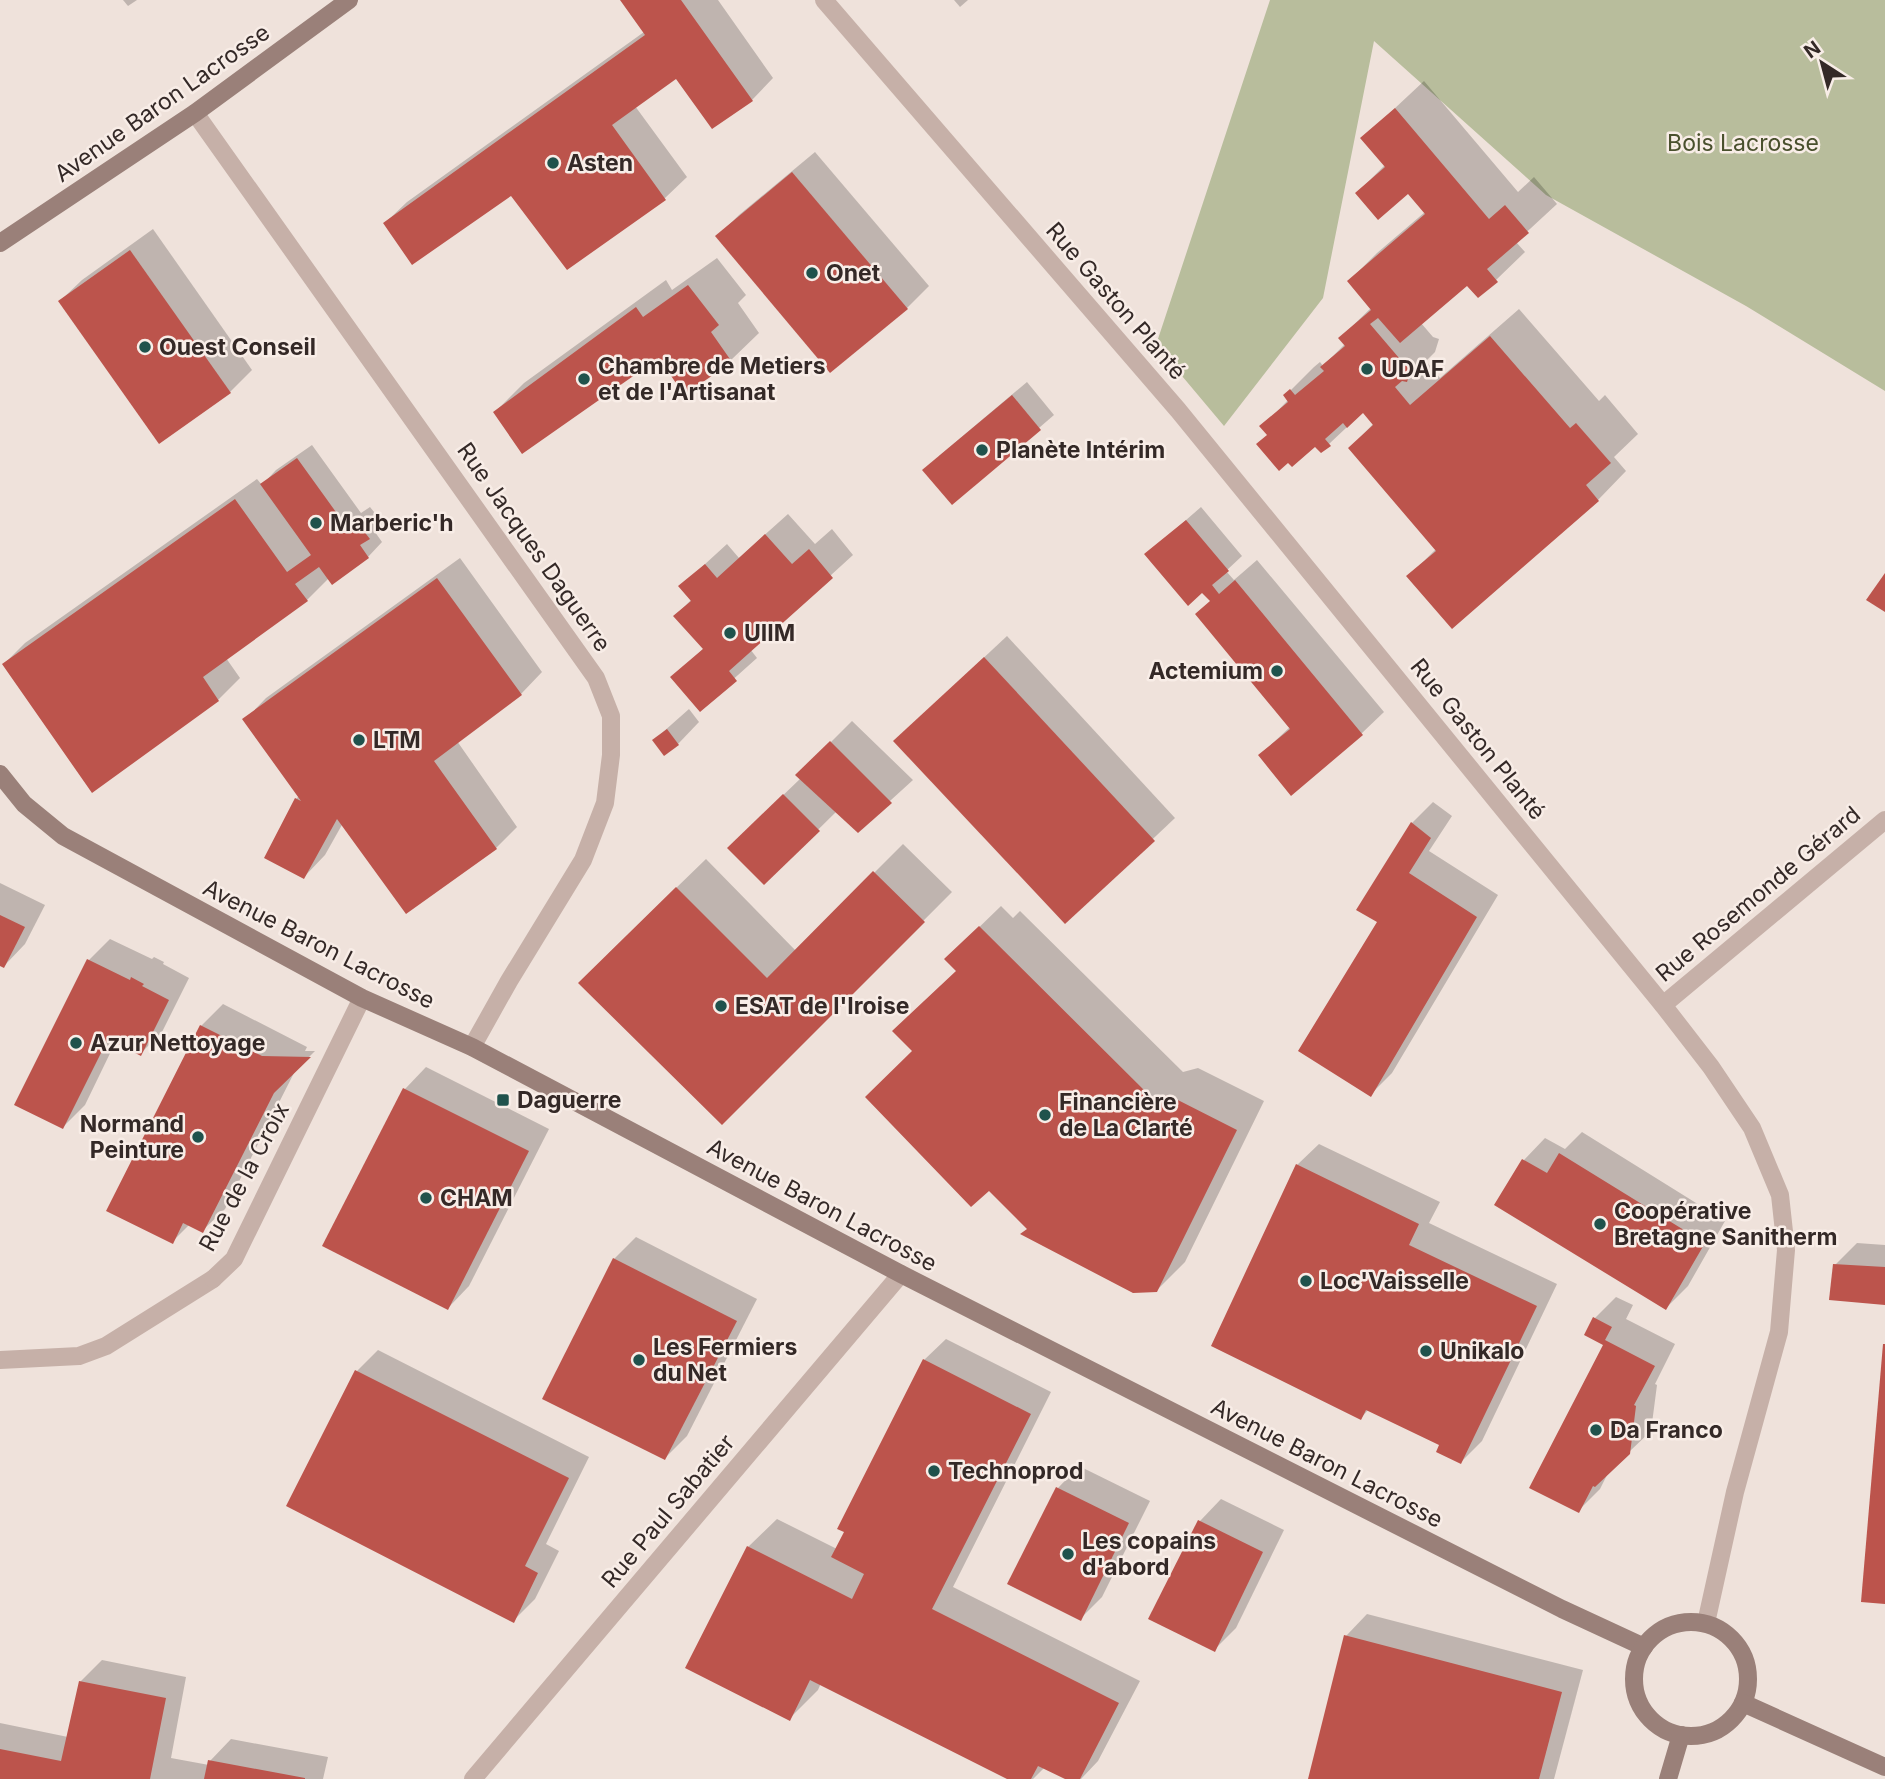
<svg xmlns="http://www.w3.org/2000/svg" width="1885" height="1779" font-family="Inter,sans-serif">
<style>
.green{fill:#b8bd9c}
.shadow{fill:#0003}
.building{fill:#bc544c}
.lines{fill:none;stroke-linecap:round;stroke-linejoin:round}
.lane{stroke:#c6b0a8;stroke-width:18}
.street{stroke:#c6b0a8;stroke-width:18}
.secondary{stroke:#9a8079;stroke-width:18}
.poi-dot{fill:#20524c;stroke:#f8ede7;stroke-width:2.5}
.labels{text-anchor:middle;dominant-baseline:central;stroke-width:5;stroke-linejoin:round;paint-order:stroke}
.street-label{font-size:23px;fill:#342927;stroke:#f8ede7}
.park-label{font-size:23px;fill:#49502d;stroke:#f8ede7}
.poi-label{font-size:23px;font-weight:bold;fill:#342927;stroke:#f8ede7;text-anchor:start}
</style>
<rect width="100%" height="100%" fill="#efe2db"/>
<path class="green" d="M 1270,0 L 1885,0 L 1885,391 L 1746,306 L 1546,195 L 1374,41 L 1323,298 L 1224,426 L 1156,345 Z"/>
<g class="shadow">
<path d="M 123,0 L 137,0 L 128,6 Z"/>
<path d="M 622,0 L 718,0 L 773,78 L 752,100 L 677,77 L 635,106 L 687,177 L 665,198 L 567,267 L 511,194 L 385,223 L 407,202 L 644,32 Z"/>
<path d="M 954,0 L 968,0 L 960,7 Z"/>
<path d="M 1424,81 L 1518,192 L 1534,177 L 1557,204 L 1516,242 L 1525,252 L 1496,280 L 1468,284 L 1421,323 L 1433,337 L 1439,339 L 1435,352 L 1426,361 L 1440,378 L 1519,309 L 1599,401 L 1605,395 L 1638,434 L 1614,457 L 1626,471 L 1598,500 L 1518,568 L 1408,577 L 1437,548 L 1350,448 L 1374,423 L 1364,411 L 1329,444 L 1315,445 L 1268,434 L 1262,427 L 1289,399 L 1286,395 L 1314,367 L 1320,362 L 1323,366 L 1345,344 L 1340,338 L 1372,307 L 1349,281 L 1377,253 L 1425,212 L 1408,192 L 1357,193 L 1385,165 L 1363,138 Z"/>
<path d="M 815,152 L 929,286 L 907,308 L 830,370 L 718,236 L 739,215 Z"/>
<path d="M 153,229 L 252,370 L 230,392 L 60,301 L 82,280 Z"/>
<path d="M 717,258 L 746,295 L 738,303 L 759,333 L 730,361 L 659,355 L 495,412 L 524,383 L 666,280 L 672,290 Z"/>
<path d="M 1027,382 L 1054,415 L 952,503 L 939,456 Z"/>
<path d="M 312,445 L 361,513 L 370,507 L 383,523 L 375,532 L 382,542 L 368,557 L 329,578 L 307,600 L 226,658 L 240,678 L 218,700 L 93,790 L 4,664 L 25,643 L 257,479 L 262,485 L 276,470 Z"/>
<path d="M 1201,507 L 1242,556 L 1226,571 L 1234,580 L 1257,560 L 1384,712 L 1362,733 L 1291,793 L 1260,755 L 1290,727 L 1211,600 L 1203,590 L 1147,554 Z"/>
<path d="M 788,514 L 815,544 L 832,529 L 853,555 L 750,649 L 757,658 L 700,709 L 673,677 L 704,648 L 675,616 L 692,599 L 681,586 L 727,544 L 739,558 Z"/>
<path d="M 460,558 L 542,672 L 521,694 L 457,741 L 517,827 L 496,848 L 343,823 L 325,855 L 304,877 L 296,799 L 299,796 L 245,720 L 266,698 Z"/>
<path d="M 1007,636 L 1175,818 L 1065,922 L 917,720 Z"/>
<path d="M 689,709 L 699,722 L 678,744 L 654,740 Z"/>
<path d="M 852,721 L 913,780 L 858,830 L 837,811 L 764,883 L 751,826 L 801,778 L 798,775 Z"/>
<path d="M 1433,802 L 1452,816 L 1429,851 L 1498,895 L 1392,1073 L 1370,1095 L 1412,823 Z"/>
<path d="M 903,844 L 952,892 L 722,1123 L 608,954 L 706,859 L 796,951 Z"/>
<path d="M 0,883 L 45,905 L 25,944 L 4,966 L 0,964 Z"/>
<path d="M 1001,906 L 1013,918 L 1020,911 L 1183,1072 L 1198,1068 L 1264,1101 L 1185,1262 L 1156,1291 L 1029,1228 L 989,1188 L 914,1051 L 957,970 L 968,938 Z"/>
<path d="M 110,939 L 152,959 L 154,957 L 164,962 L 163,964 L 189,978 L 162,1032 L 140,1054 L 116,1041 L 85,1105 L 63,1127 L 89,960 Z"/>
<path d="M 223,1004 L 307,1047 L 305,1051 L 315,1051 L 295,1071 L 225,1209 L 203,1230 L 190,1224 L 172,1242 L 201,1026 Z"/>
<path d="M 426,1067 L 549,1129 L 469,1286 L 448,1308 L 405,1089 Z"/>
<path d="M 1582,1132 L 1725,1221 L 1688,1286 L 1666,1308 L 1496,1205 L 1524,1160 L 1545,1138 L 1565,1149 Z"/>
<path d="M 1319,1144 L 1440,1202 L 1429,1223 L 1557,1284 L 1482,1441 L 1461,1462 L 1441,1444 L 1369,1409 L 1361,1418 L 1297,1165 Z"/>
<path d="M 636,1237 L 757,1299 L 687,1436 L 665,1458 L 545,1398 L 614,1259 Z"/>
<path d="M 1857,1243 L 1885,1245 L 1885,1303 L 1835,1265 Z"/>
<path d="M 1616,1297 L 1633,1305 L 1626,1319 L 1675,1344 L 1655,1384 L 1657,1385 L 1651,1431 L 1609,1471 L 1600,1489 L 1578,1511 L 1606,1344 L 1595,1318 Z"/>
<path d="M 946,1339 L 1051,1392 L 953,1587 L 1140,1681 L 1098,1761 L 1081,1779 L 1068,1779 L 1045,1767 L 1033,1779 L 1011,1779 L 821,1683 L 818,1690 L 789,1719 L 748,1547 L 777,1519 L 837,1549 L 924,1360 Z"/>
<path d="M 378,1350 L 589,1457 L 546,1544 L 559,1551 L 535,1599 L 514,1620 L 357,1371 Z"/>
<path d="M 1079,1466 L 1150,1501 L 1102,1597 L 1080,1619 L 1058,1488 Z"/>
<path d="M 1221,1499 L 1284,1530 L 1236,1628 L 1215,1649 L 1200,1521 Z"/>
<path d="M 1367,1614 L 1583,1670 L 1554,1779 L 1310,1779 L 1346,1636 Z"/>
<path d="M 102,1660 L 186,1677 L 171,1758 L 209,1765 L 210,1761 L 231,1739 L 328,1757 L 323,1779 L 0,1779 L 0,1723 L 68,1737 L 80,1682 Z"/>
</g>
<g class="building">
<path d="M 620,0 L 681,0 L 753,101 L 712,129 L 676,79 L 612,125 L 666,200 L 567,270 L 511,196 L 412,265 L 383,223 L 645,35 Z"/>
<path d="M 1395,108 L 1489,219 L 1505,205 L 1529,233 L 1487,269 L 1498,282 L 1478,298 L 1467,286 L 1400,343 L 1378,318 L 1370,324 L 1405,365 L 1412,367 L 1407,382 L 1402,381 L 1395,387 L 1410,405 L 1490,336 L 1570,428 L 1576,423 L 1611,463 L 1586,485 L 1599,501 L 1452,629 L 1406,576 L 1436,551 L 1348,448 L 1373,425 L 1363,413 L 1347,428 L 1343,423 L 1325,439 L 1331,446 L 1321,453 L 1315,447 L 1292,467 L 1288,463 L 1279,471 L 1256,444 L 1267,435 L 1259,426 L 1288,402 L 1283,395 L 1290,389 L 1295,395 L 1324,371 L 1320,367 L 1345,346 L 1338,338 L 1371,310 L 1347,281 L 1425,214 L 1408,194 L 1378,220 L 1355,193 L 1385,167 L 1360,138 Z"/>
<path d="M 792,172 L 908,309 L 830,373 L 715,236 Z"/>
<path d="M 130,250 L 231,393 L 159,444 L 58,301 Z"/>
<path d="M 688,285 L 719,325 L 711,332 L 732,362 L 684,395 L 659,358 L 522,454 L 493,412 L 636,307 L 643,317 Z"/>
<path d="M 1012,395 L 1041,430 L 952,505 L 922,470 Z"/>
<path d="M 297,458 L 346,526 L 355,520 L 370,539 L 360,545 L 369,558 L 332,585 L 319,567 L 295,584 L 308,601 L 203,677 L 219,701 L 92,793 L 2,664 L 235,499 L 287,572 L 311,555 L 260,484 Z"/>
<path d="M 1186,520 L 1229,571 L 1212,585 L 1219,594 L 1235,580 L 1363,735 L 1291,796 L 1258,755 L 1290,729 L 1195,614 L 1210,601 L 1202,593 L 1188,606 L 1144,554 Z"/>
<path d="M 765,534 L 792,564 L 809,549 L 833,578 L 729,671 L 737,681 L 700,712 L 670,677 L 703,649 L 673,616 L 691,601 L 678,586 L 705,564 L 717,578 Z"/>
<path d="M 1885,573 L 1885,612 L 1866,600 Z"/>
<path d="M 437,578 L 522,695 L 434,761 L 497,849 L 406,914 L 337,819 L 304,879 L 264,858 L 295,798 L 301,801 L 242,719 Z"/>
<path d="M 984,657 L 1155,841 L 1065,924 L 893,741 Z"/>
<path d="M 667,729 L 679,745 L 664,756 L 652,740 Z"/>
<path d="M 830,741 L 892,803 L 858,833 L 795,775 Z"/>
<path d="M 783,794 L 820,831 L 764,885 L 727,848 Z"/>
<path d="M 1411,822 L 1431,838 L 1409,873 L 1477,917 L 1371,1097 L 1298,1051 L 1377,922 L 1356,910 Z"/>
<path d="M 873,871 L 925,922 L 722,1125 L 578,983 L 676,887 L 767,978 Z"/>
<path d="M 0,915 L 25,927 L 4,968 L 0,966 Z"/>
<path d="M 979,926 L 1154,1100 L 1168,1095 L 1237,1130 L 1157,1292 L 1133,1293 L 1020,1234 L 1027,1229 L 989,1191 L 971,1207 L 865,1097 L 912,1051 L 892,1031 L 956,971 L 944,959 Z"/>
<path d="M 87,959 L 130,980 L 131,977 L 144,984 L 142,986 L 169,1000 L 141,1056 L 108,1039 L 63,1129 L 14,1105 Z"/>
<path d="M 200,1025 L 262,1056 L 311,1057 L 274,1093 L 203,1233 L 183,1223 L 173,1244 L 106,1211 Z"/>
<path d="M 403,1088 L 529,1151 L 448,1310 L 322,1246 Z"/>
<path d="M 1559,1153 L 1705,1243 L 1666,1310 L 1494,1205 L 1522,1159 L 1547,1173 Z"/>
<path d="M 1296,1164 L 1419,1224 L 1409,1245 L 1537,1306 L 1461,1464 L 1436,1452 L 1439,1445 L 1366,1410 L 1361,1420 L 1211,1346 Z"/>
<path d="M 613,1258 L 737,1321 L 665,1460 L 542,1399 Z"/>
<path d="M 1833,1264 L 1885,1267 L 1885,1305 L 1829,1300 Z"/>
<path d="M 1593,1317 L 1612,1327 L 1605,1340 L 1655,1366 L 1634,1405 L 1636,1406 L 1630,1454 L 1595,1487 L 1593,1486 L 1579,1513 L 1529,1488 L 1603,1345 L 1584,1335 Z"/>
<path d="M 1883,1344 L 1885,1344 L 1885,1604 L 1861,1602 Z"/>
<path d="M 923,1359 L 1031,1414 L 932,1609 L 1119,1703 L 1080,1779 L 1065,1779 L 1038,1766 L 1031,1779 L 1007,1779 L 810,1680 L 790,1721 L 685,1668 L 747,1546 L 852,1599 L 864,1574 L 831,1557 L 844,1532 L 837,1529 Z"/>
<path d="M 355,1370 L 569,1478 L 525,1566 L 538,1573 L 514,1623 L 286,1506 Z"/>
<path d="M 1056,1487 L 1129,1523 L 1081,1621 L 1007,1584 Z"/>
<path d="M 1198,1520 L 1263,1552 L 1215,1652 L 1148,1619 Z"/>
<path d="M 1344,1635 L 1562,1692 L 1539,1779 L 1308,1779 Z"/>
<path d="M 79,1681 L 166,1698 L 150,1779 L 0,1779 L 0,1749 L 61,1761 Z"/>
<path d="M 208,1760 L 305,1778 L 305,1779 L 204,1779 Z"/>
</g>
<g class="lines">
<path class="lane" d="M 0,1360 L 79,1356 L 106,1346 L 213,1279"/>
<g class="street">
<path d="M 824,0 L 1178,410 L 1663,1005 L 1711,1067 L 1752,1128 L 1780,1195 L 1786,1250 L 1779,1332 L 1735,1492 L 1706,1623"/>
<path d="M 195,113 L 596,678 L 611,716 L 611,755 L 605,803 L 583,860 L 509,981 L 472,1047"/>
<path d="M 1663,1005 L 1885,820"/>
<path d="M 213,1279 L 234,1259 L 362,998"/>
<path d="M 473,1779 L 901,1274"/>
</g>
<g class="secondary">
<path d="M 0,243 L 195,113 L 349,0"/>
<path d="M 0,774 L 24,804 L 63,836 L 362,998 L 472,1047 L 901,1274 L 1562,1609 L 1644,1647"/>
<circle cx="1691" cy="1679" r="57"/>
<path d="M 1743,1703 L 1885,1767"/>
<path d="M 1668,1779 L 1681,1735"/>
</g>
</g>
<g class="poi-dot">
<circle cx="553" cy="163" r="7"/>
<circle cx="812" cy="273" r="7"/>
<circle cx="145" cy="347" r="7"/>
<circle cx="1367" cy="369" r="7"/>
<circle cx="584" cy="379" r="7"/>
<circle cx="982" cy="450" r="7"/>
<circle cx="316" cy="523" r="7"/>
<circle cx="730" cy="633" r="7"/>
<circle cx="1277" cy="671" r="7"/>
<circle cx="359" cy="740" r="7"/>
<circle cx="721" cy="1006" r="7"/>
<circle cx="76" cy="1043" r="7"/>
<rect x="496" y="1093" width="14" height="14" rx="3.5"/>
<circle cx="1045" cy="1115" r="7"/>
<circle cx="198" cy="1137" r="7"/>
<circle cx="426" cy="1198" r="7"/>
<circle cx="1600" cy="1224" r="7"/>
<circle cx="1306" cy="1281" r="7"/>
<circle cx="1426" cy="1351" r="7"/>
<circle cx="639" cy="1360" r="7"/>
<circle cx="1596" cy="1430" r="7"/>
<circle cx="934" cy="1471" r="7"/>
<circle cx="1068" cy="1554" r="7"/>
</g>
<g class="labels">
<g class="street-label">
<text transform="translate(162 103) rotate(-35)">Avenue Baron Lacrosse</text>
<text transform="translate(1116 301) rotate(49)">Rue Gaston Planté</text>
<text transform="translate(534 547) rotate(55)">Rue Jacques Daguerre</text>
<text transform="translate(1478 739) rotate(51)">Rue Gaston Planté</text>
<text transform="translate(1758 894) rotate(-40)">Rue Rosemonde Gérard</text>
<text transform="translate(319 944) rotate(27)">Avenue Baron Lacrosse</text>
<text transform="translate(244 1177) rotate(-62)">Rue de la Croix</text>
<text transform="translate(822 1205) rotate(28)">Avenue Baron Lacrosse</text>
<text transform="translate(1327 1463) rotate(27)">Avenue Baron Lacrosse</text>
<text transform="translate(668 1511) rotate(-50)">Rue Paul Sabatier</text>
</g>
<g class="park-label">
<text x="1743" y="143">Bois Lacrosse</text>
</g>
<g class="poi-label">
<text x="567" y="163">Asten</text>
<text x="826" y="273">Onet</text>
<text x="159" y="347">Ouest Conseil</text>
<text x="598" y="366">Chambre de Metiers<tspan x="598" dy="26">et de l'Artisanat</tspan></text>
<text x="1381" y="369">UDAF</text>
<text x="996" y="450">Planète Intérim</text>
<text x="330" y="523">Marberic'h</text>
<text x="744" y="633">UIIM</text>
<text x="1263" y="671" text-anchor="end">Actemium</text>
<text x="373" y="740">LTM</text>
<text x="735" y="1006">ESAT de l'Iroise</text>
<text x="90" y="1043">Azur Nettoyage</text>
<text x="517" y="1100">Daguerre</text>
<text x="1059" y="1102">Financière<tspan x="1059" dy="26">de La Clarté</tspan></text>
<text x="184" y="1124" text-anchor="end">Normand<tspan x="184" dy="26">Peinture</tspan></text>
<text x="440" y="1198">CHAM</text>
<text x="1614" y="1211">Coopérative<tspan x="1614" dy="26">Bretagne Sanitherm</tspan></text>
<text x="1320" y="1281">Loc'Vaisselle</text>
<text x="653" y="1347">Les Fermiers<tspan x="653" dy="26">du Net</tspan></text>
<text x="1440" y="1351">Unikalo</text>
<text x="1610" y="1430">Da Franco</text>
<text x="948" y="1471">Technoprod</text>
<text x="1082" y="1541">Les copains<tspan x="1082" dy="26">d'abord</tspan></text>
</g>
</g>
<g transform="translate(1822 63) rotate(324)" stroke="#f8ede7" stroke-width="5" paint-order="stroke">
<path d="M0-5L12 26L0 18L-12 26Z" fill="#342927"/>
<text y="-10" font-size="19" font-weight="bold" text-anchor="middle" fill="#342927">N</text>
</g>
</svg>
